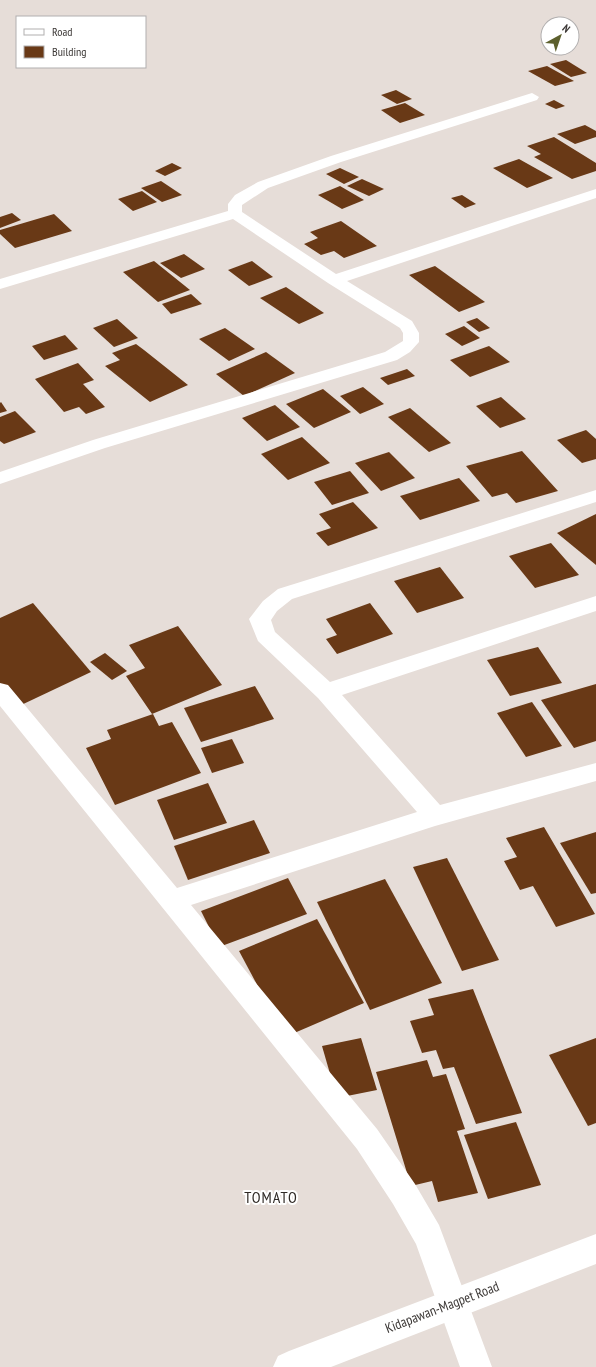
<svg xmlns="http://www.w3.org/2000/svg" width="596" height="1367" font-family="'PT Sans Narrow',sans-serif">
<style>
.building{fill:#693916}
.lines{fill:none;stroke-linecap:round;stroke-linejoin:round}
.minor{fill:#fff;fill-rule:evenodd}
.major{fill:#fff;fill-rule:evenodd}
.labels{text-anchor:middle;dominant-baseline:central;stroke-width:4;stroke-linejoin:round;paint-order:stroke}
.near-street-label{font-size:14px;fill:#3c3836;stroke:#fff}
.near-neighbourhood-label{font-size:16px;letter-spacing:1px;fill:#2f2925;stroke:#fff}
</style>
<rect width="100%" height="100%" fill="#e6ddd8"/>
<g class="building">
<path d="M 566,60 L 587,73 L 571,77 L 550,64 Z"/>
<path d="M 547,66 L 574,81 L 555,86 L 528,71 Z"/>
<path d="M 396,90 L 412,99 L 397,104 L 381,95 Z"/>
<path d="M 554,100 L 565,106 L 556,109 L 545,104 Z"/>
<path d="M 405,103 L 425,115 L 400,123 L 381,110 Z"/>
<path d="M 585,125 L 596,131 L 596,137 L 575,144 L 557,134 Z"/>
<path d="M 554,137 L 596,163 L 596,171 L 572,179 L 534,157 L 541,154 L 527,146 Z"/>
<path d="M 519,159 L 553,178 L 527,188 L 493,168 Z"/>
<path d="M 172,163 L 182,168 L 165,176 L 155,171 Z"/>
<path d="M 340,168 L 359,177 L 344,184 L 326,174 Z"/>
<path d="M 362,179 L 384,189 L 369,196 L 347,186 Z"/>
<path d="M 161,181 L 182,195 L 162,202 L 141,188 Z"/>
<path d="M 340,186 L 364,200 L 342,209 L 318,195 Z"/>
<path d="M 142,191 L 157,202 L 133,211 L 118,199 Z"/>
<path d="M 462,195 L 476,204 L 465,208 L 451,198 Z"/>
<path d="M 12,213 L 21,220 L 0,228 L 0,217 Z"/>
<path d="M 54,214 L 72,231 L 15,248 L 0,234 L 0,230 Z"/>
<path d="M 341,221 L 377,246 L 344,258 L 334,251 L 321,255 L 304,244 L 318,238 L 310,232 Z"/>
<path d="M 184,254 L 205,269 L 181,278 L 160,263 Z"/>
<path d="M 154,261 L 190,290 L 158,302 L 123,272 Z"/>
<path d="M 252,261 L 273,277 L 249,286 L 228,270 Z"/>
<path d="M 435,266 L 485,302 L 459,312 L 409,275 Z"/>
<path d="M 286,287 L 324,313 L 299,324 L 260,298 Z"/>
<path d="M 191,294 L 202,304 L 171,314 L 162,304 Z"/>
<path d="M 477,318 L 490,328 L 479,332 L 466,322 Z"/>
<path d="M 117,319 L 138,338 L 114,347 L 93,328 Z"/>
<path d="M 464,326 L 480,338 L 462,346 L 445,334 Z"/>
<path d="M 225,328 L 255,349 L 229,361 L 199,339 Z"/>
<path d="M 65,335 L 78,349 L 44,360 L 32,346 Z"/>
<path d="M 136,344 L 144,350 L 188,385 L 150,402 L 105,366 L 120,360 L 112,353 Z"/>
<path d="M 489,346 L 510,362 L 470,377 L 450,360 Z"/>
<path d="M 266,352 L 295,373 L 244,396 L 216,374 Z"/>
<path d="M 78,363 L 94,380 L 83,384 L 105,407 L 86,414 L 79,407 L 64,412 L 35,379 Z"/>
<path d="M 407,369 L 415,376 L 388,385 L 380,378 Z"/>
<path d="M 363,387 L 384,404 L 360,414 L 340,396 Z"/>
<path d="M 323,389 L 351,412 L 314,428 L 286,404 Z"/>
<path d="M 501,397 L 526,419 L 500,428 L 476,406 Z"/>
<path d="M 1,402 L 7,411 L 0,413 L 0,403 Z"/>
<path d="M 275,405 L 300,427 L 267,441 L 242,418 Z"/>
<path d="M 410,408 L 451,443 L 429,452 L 388,417 Z"/>
<path d="M 15,411 L 36,432 L 4,444 L 0,441 L 0,417 Z"/>
<path d="M 586,430 L 596,439 L 596,459 L 582,463 L 557,440 Z"/>
<path d="M 302,437 L 330,463 L 288,480 L 261,454 Z"/>
<path d="M 522,451 L 558,491 L 516,503 L 507,493 L 492,497 L 466,466 Z"/>
<path d="M 389,452 L 415,478 L 381,491 L 355,463 Z"/>
<path d="M 350,471 L 369,493 L 332,505 L 314,482 Z"/>
<path d="M 459,478 L 480,501 L 420,520 L 400,496 Z"/>
<path d="M 353,502 L 378,528 L 328,546 L 316,533 L 331,528 L 319,514 Z"/>
<path d="M 596,514 L 596,565 L 557,533 Z"/>
<path d="M 551,543 L 579,575 L 535,588 L 509,556 Z"/>
<path d="M 440,567 L 464,598 L 417,613 L 394,581 Z"/>
<path d="M 33,603 L 91,672 L 17,707 L 0,685 L 0,618 Z"/>
<path d="M 370,603 L 393,634 L 337,654 L 326,639 L 337,635 L 326,619 Z"/>
<path d="M 178,626 L 222,685 L 152,714 L 126,676 L 145,668 L 129,645 Z"/>
<path d="M 538,647 L 562,683 L 510,696 L 487,660 Z"/>
<path d="M 105,653 L 127,671 L 112,680 L 90,662 Z"/>
<path d="M 596,684 L 596,741 L 574,748 L 541,700 Z"/>
<path d="M 255,686 L 274,719 L 201,742 L 184,708 Z"/>
<path d="M 532,702 L 562,746 L 526,757 L 497,713 Z"/>
<path d="M 153,714 L 159,726 L 172,722 L 201,773 L 115,805 L 86,748 L 111,739 L 107,730 Z"/>
<path d="M 232,739 L 244,763 L 212,773 L 201,748 Z"/>
<path d="M 208,783 L 227,823 L 174,840 L 157,800 Z"/>
<path d="M 254,820 L 270,853 L 188,880 L 174,846 Z"/>
<path d="M 544,827 L 595,914 L 556,927 L 533,886 L 520,890 L 504,861 L 517,857 L 506,838 Z"/>
<path d="M 596,832 L 596,893 L 591,894 L 560,843 Z"/>
<path d="M 447,858 L 499,960 L 462,971 L 413,867 Z"/>
<path d="M 288,878 L 307,914 L 219,947 L 201,911 Z"/>
<path d="M 385,879 L 442,983 L 370,1010 L 317,902 Z"/>
<path d="M 317,919 L 364,1003 L 285,1037 L 239,951 Z"/>
<path d="M 473,989 L 522,1113 L 476,1124 L 454,1067 L 443,1069 L 436,1050 L 422,1053 L 410,1021 L 434,1015 L 428,999 Z"/>
<path d="M 361,1038 L 377,1090 L 337,1098 L 322,1046 Z"/>
<path d="M 596,1038 L 596,1123 L 588,1126 L 549,1055 Z"/>
<path d="M 427,1060 L 433,1077 L 446,1074 L 465,1129 L 457,1131 L 478,1193 L 438,1202 L 432,1181 L 411,1186 L 376,1072 Z"/>
<path d="M 516,1122 L 541,1185 L 488,1199 L 464,1135 Z"/>
</g>
<g class="lines">
<g class="minor">
<path d="M 532,93 L 539,97 L 537,100 L 341,162 L 268,188 L 242,205 L 242,212 L 336,274 L 596,189 L 596,198 L 347,281 L 412,321 L 419,333 L 419,342 L 410,352 L 397,360 L 105,448 L 0,484 L 0,472 L 93,440 L 385,352 L 403,341 L 403,333 L 400,328 L 328,283 L 233,219 L 0,289 L 0,279 L 228,211 L 228,204 L 235,195 L 258,182 L 331,156 Z"/>
<path d="M 596,490 L 596,502 L 292,599 L 277,611 L 271,620 L 275,632 L 330,682 L 596,596 L 596,611 L 342,695 L 440,805 L 596,763 L 596,781 L 435,826 L 191,905 L 377,1129 L 415,1184 L 439,1225 L 492,1367 L 460,1367 L 416,1244 L 393,1204 L 357,1149 L 0,706 L 0,683 L 8,685 L 177,888 L 417,812 L 318,698 L 258,641 L 249,619 L 263,601 L 278,589 Z"/>
</g>
<path class="major" d="M 596,1234 L 596,1264 L 331,1367 L 273,1367 L 278,1356 L 289,1351 Z"/>
</g>
<g class="labels">
<g class="near-street-label">
<text transform="translate(442 1307) rotate(-21)">Kidapawan-Magpet Road</text>
</g>
<g class="near-neighbourhood-label">
<text x="271" y="1197">TOMATO</text>
</g>
</g>
<rect x="16" y="16" width="130" height="52" fill="#ffffff" stroke="#b1afaf"/>
<rect x="24" y="29" width="20" height="6" fill="#ffffff" stroke="#b1afaf"/>
<text x="52" y="36" font-size="12" fill="#3c3836">Road</text>
<rect x="24" y="46" width="20" height="12" fill="#693916" stroke="#b1afaf"/>
<text x="52" y="56" font-size="12" fill="#3c3836">Building</text>
<g transform="translate(560 36) rotate(40)"><circle r="19" fill="#ffffff" stroke="#b1afaf"/>
<path d="M0-3L7 15L0 10L-7 15Z" fill="#5d602d"/>
<text y="-6" font-size="11" font-weight="bold" text-anchor="middle" fill="#3c3836">N</text>
</g>
</svg>
